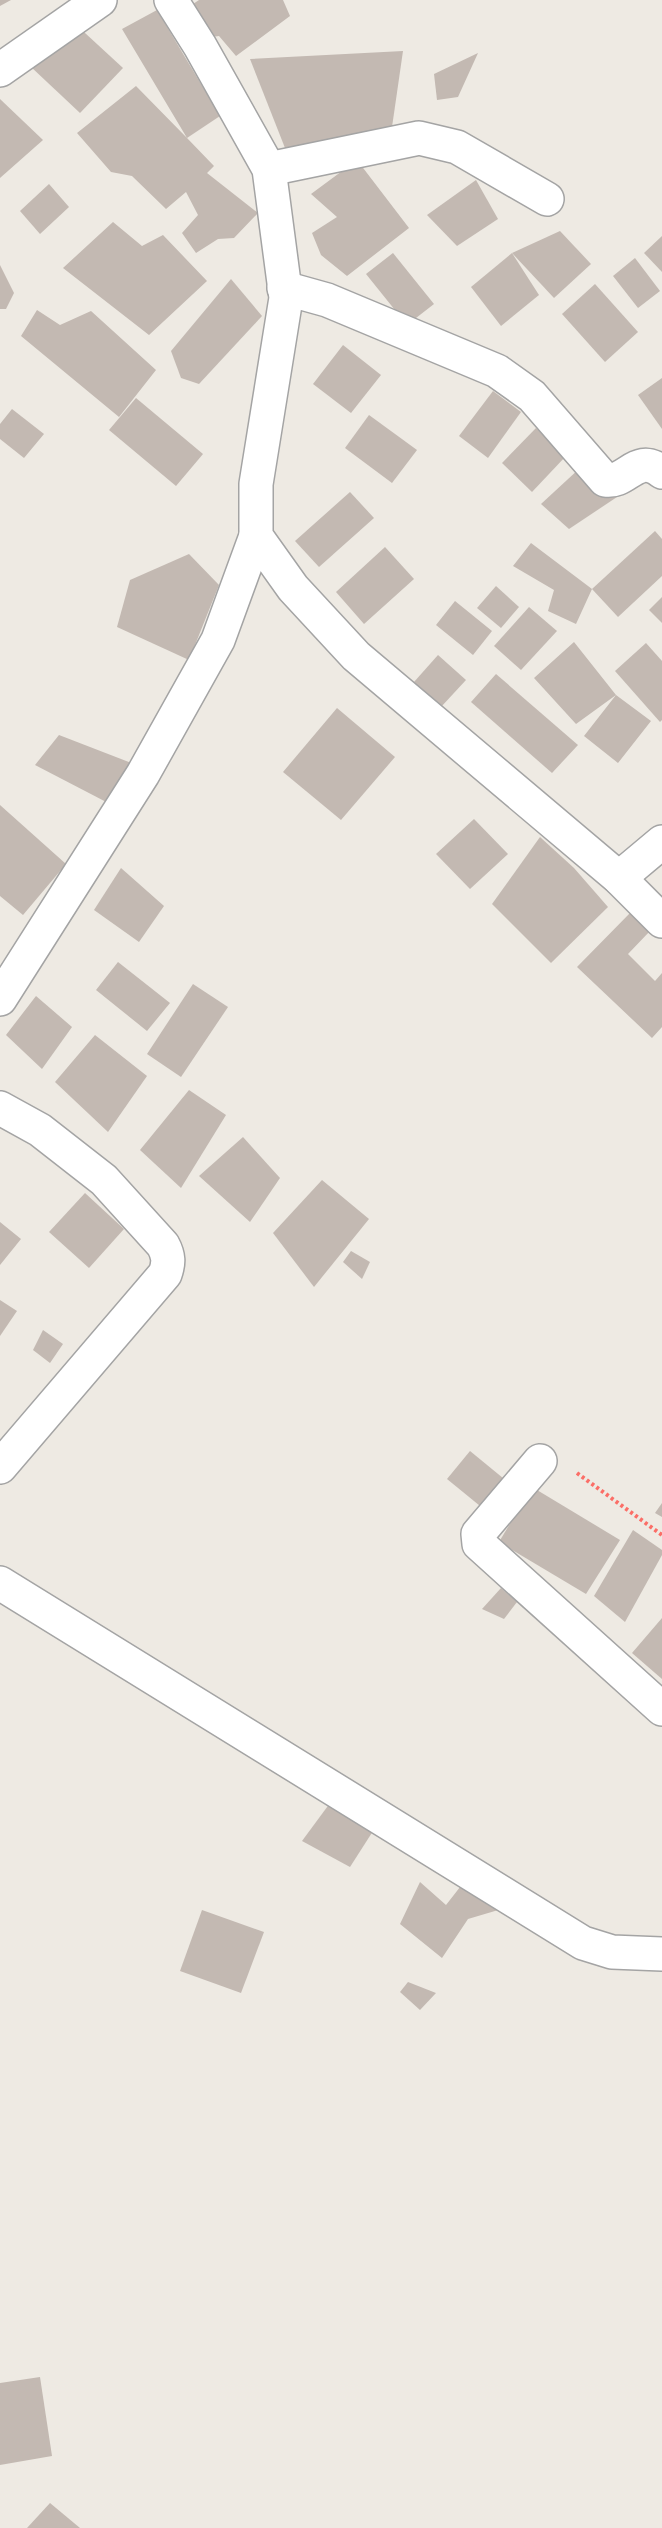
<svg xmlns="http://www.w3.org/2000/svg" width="662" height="2528" font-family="'Exo 2',sans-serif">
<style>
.building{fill:#c3b9b2}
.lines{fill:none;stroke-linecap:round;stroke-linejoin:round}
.minor-casing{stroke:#a4a4a4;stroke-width:36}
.path{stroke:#fb6e67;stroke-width:4;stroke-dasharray:3 3;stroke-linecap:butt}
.minor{stroke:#fff;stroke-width:33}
</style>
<rect width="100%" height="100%" fill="#eeeae3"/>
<g class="building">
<path d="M 0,0 L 11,0 L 0,6 Z"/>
<path d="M 199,0 L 283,0 L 290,16 L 236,56 L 219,36 L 205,38 L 187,8 Z"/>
<path d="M 157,10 L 220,116 L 187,138 L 214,166 L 207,173 L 258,213 L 234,238 L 218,239 L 196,253 L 182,233 L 198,215 L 186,192 L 166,209 L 132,176 L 111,172 L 77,133 L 136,86 L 187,138 L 122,29 Z"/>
<path d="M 72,21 L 123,68 L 80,113 L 30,66 Z"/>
<path d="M 403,51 L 391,134 L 285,148 L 250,59 Z"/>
<path d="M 478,53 L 458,97 L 437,100 L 434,74 Z"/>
<path d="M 0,99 L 43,140 L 0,178 Z"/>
<path d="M 357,160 L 409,228 L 347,276 L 321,255 L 312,233 L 337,217 L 311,194 Z"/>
<path d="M 476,180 L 498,219 L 457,246 L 427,215 Z"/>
<path d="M 49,184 L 69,207 L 40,234 L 20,211 Z"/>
<path d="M 113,222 L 142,246 L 163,235 L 207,281 L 149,335 L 63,268 Z"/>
<path d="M 560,231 L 591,264 L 554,298 L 512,253 Z"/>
<path d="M 662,236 L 662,272 L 644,253 Z"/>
<path d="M 393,253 L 434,304 L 407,325 L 366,274 Z"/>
<path d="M 512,253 L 539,295 L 501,326 L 471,287 Z"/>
<path d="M 635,258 L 660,291 L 638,308 L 613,276 Z"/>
<path d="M 0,265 L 14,293 L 6,309 L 0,309 Z"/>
<path d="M 231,279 L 262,316 L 199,384 L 181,378 L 171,351 Z"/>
<path d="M 595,284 L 638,332 L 605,362 L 562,314 Z"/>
<path d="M 37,310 L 60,325 L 91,311 L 156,370 L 119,417 L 21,336 Z"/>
<path d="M 343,345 L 381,375 L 351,413 L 313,384 Z"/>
<path d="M 662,378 L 662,429 L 638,395 Z"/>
<path d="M 493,391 L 521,412 L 488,458 L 459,436 Z"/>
<path d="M 136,398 L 203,454 L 176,486 L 109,430 Z"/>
<path d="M 12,409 L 44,434 L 24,458 L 0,439 L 0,424 Z"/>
<path d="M 369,415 L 417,450 L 392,483 L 345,448 Z"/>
<path d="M 536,428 L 566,456 L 532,492 L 502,463 Z"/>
<path d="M 580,468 L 617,497 L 569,529 L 541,504 Z"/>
<path d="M 350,492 L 374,518 L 319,567 L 295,541 Z"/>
<path d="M 655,531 L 662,539 L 662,576 L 618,617 L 592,589 Z"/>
<path d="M 531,543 L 592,589 L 576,624 L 548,611 L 554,590 L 513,566 Z"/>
<path d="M 385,547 L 414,579 L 364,624 L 336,592 Z"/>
<path d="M 189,554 L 219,585 L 189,660 L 117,627 L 130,580 Z"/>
<path d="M 496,586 L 519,607 L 501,628 L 477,608 Z"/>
<path d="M 662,597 L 662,623 L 649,610 Z"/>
<path d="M 455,601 L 492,631 L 473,655 L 436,625 Z"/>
<path d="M 529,607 L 557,631 L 521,670 L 494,646 Z"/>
<path d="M 574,642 L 616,695 L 651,721 L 618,763 L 584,736 L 616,695 L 576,724 L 534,678 Z"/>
<path d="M 646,643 L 662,661 L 662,720 L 660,722 L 615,671 Z"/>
<path d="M 438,655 L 466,680 L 441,707 L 414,682 Z"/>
<path d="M 496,674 L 578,745 L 552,773 L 471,702 Z"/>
<path d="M 337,708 L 395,757 L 341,820 L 283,772 Z"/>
<path d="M 59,735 L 134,764 L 112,805 L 35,765 Z"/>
<path d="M 0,805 L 66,864 L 23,915 L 0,896 Z"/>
<path d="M 474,819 L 508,854 L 470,889 L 436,854 Z"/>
<path d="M 540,837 L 574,868 L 608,907 L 551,963 L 492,904 Z"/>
<path d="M 121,868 L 164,906 L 139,942 L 94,910 Z"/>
<path d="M 631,912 L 650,931 L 628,954 L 655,981 L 662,973 L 662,1027 L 652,1038 L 577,967 Z"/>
<path d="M 118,962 L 170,1003 L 147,1031 L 96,990 Z"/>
<path d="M 193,984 L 228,1007 L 181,1077 L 147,1054 Z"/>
<path d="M 36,996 L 72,1027 L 42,1069 L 6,1035 Z"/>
<path d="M 95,1035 L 147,1076 L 108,1132 L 55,1082 Z"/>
<path d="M 189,1090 L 226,1115 L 181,1188 L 140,1150 Z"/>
<path d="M 243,1137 L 280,1178 L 250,1222 L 199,1176 Z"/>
<path d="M 322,1180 L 369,1219 L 314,1287 L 273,1233 Z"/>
<path d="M 85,1193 L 124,1229 L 89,1268 L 49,1232 Z"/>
<path d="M 0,1222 L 21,1239 L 0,1265 Z"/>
<path d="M 351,1251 L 370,1262 L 362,1279 L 343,1262 Z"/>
<path d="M 0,1300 L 17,1311 L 0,1336 Z"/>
<path d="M 43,1330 L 63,1344 L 50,1363 L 33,1350 Z"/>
<path d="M 470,1451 L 509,1483 L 485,1510 L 447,1479 Z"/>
<path d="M 532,1487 L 620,1540 L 586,1594 L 499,1542 Z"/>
<path d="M 662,1503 L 662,1517 L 655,1513 Z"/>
<path d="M 633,1530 L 662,1550 L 662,1555 L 625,1622 L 594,1596 Z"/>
<path d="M 501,1588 L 517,1602 L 504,1619 L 482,1609 Z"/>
<path d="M 662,1618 L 662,1679 L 632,1653 Z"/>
<path d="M 333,1799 L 375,1828 L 350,1867 L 302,1841 Z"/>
<path d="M 420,1882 L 446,1905 L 464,1882 L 505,1908 L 468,1919 L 442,1958 L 400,1924 Z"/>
<path d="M 202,1910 L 264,1932 L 241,1993 L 180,1971 Z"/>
<path d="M 408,1982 L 436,1993 L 420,2010 L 400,1992 Z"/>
<path d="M 40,2377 L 52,2456 L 0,2465 L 0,2383 Z"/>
<path d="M 50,2503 L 80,2528 L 27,2528 Z"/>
</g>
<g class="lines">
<g class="minor-casing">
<g id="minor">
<path d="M 171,0 L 200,46 L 269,169 L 286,298 L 256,484 L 256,536 L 293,588 L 356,656 L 619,878 L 662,921"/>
<path d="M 0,70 L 100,0"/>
<path d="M 269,169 L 419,138 L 457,147 L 547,199"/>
<path d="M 284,288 L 327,300 L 497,371 L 532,396 L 605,480 C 627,484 636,452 662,472"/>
<path d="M 619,878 L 662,842"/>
<path d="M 0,999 L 143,774 L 218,640 L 256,536"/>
<path d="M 0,1108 L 40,1130 L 104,1180 L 163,1245 C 169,1256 169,1263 165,1274 L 0,1467"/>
<path d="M 540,1461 L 478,1534 L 479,1544 L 662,1709"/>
<path d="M 0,1583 L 583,1943 L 612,1952 L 662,1954"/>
</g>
</g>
<path class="path" d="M 577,1473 L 662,1535"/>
<use href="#minor" class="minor"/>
</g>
</svg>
